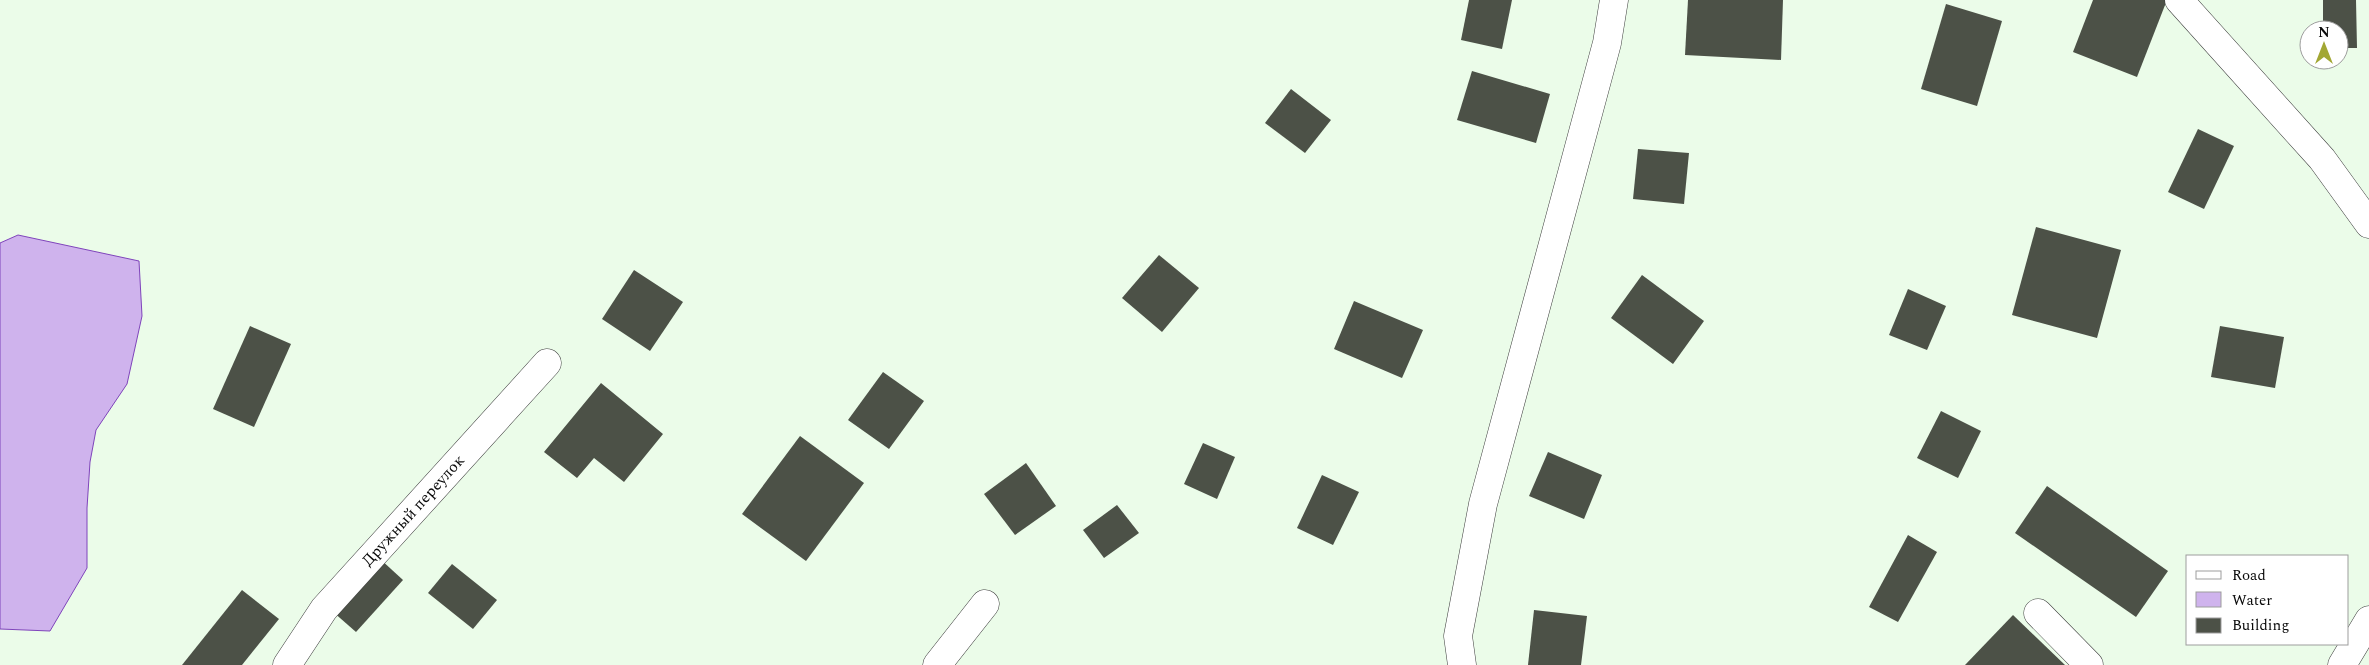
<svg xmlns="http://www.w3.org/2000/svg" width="2369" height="665" font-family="Spectral,serif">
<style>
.water{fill:#cfb3ed;stroke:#7f44bb}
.building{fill:#4c5147}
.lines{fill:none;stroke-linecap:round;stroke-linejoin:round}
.minor-casing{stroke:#3c3c3c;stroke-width:29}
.minor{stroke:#fff;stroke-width:28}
.labels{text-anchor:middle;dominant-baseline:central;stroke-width:5;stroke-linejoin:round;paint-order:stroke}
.street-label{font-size:16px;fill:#090909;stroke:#fff}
</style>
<rect width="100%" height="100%" fill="#ebfce9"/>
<path class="water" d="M 18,235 L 139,261 L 142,316 L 127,384 L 96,430 L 90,462 L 87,508 L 87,568 L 50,631 L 0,629 L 0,243 Z"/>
<g class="building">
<path d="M 1469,0 L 1512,0 L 1502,49 L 1461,40 Z"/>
<path d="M 1688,0 L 1783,0 L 1781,60 L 1685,55 Z"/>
<path d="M 2093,0 L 2167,0 L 2137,77 L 2073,52 Z"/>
<path d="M 2323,0 L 2356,0 L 2357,48 L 2339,48 L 2339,30 L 2323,30 Z"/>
<path d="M 1946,4 L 2002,21 L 1977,106 L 1921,89 Z"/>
<path d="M 1472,71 L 1550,94 L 1536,143 L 1457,120 Z"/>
<path d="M 1291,89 L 1331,120 L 1305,153 L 1265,123 Z"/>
<path d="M 2198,129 L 2234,146 L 2204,209 L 2168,192 Z"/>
<path d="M 1638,149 L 1689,153 L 1684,204 L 1633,199 Z"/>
<path d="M 2036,227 L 2121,250 L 2097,338 L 2012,315 Z"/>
<path d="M 1159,255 L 1199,288 L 1162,332 L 1122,298 Z"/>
<path d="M 634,270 L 683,302 L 650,351 L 602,319 Z"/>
<path d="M 1642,275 L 1704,321 L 1673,364 L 1611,318 Z"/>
<path d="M 1908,289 L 1946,306 L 1927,350 L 1889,335 Z"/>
<path d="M 1354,301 L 1423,330 L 1402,378 L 1334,349 Z"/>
<path d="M 250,326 L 291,344 L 254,427 L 213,409 Z"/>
<path d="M 2220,326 L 2284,337 L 2275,388 L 2211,377 Z"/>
<path d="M 883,372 L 924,401 L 889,449 L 848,420 Z"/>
<path d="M 601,383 L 663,434 L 624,482 L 594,458 L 577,478 L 544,452 Z"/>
<path d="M 1941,411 L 1981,431 L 1958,478 L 1917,458 Z"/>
<path d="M 800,436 L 864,483 L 806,561 L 742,514 Z"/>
<path d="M 1203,443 L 1235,457 L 1217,499 L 1184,484 Z"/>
<path d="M 1548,452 L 1602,475 L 1584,519 L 1529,496 Z"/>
<path d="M 1026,463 L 1056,506 L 1015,535 L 984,494 Z"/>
<path d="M 1322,475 L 1359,492 L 1333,545 L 1297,528 Z"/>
<path d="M 2047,486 L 2168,571 L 2136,617 L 2015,533 Z"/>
<path d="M 1117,505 L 1139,533 L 1104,558 L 1083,530 Z"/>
<path d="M 1908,535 L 1937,552 L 1898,622 L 1869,607 Z"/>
<path d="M 379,558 L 403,580 L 356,632 L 332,611 Z"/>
<path d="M 452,564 L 497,600 L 473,629 L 428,593 Z"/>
<path d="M 242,590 L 279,619 L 242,665 L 182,665 Z"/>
<path d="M 1534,610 L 1587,616 L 1581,665 L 1528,665 Z"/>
<path d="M 2013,615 L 2065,665 L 1965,665 Z"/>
</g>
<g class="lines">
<g class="minor-casing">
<g id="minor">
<path d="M 2179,0 L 2322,159 L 2369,224"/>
<path d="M 2038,613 L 2089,665"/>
<path id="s1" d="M 287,665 L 324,609 L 547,363"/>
<path d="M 937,665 L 985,604"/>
<path d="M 1462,665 L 1458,636 L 1483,504 L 1607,43 L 1614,0"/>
<path d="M 2342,665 L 2369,620"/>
</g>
</g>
<use href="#minor" class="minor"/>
</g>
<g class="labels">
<g class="street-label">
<text stroke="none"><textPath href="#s1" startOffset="200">Дружный переулок</textPath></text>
</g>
</g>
<rect x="2186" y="555" width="162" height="90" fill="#ffffff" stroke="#9d9d9d"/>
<rect x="2196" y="571" width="25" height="8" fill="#ffffff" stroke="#9d9d9d"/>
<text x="2232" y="580" font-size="15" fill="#090909">Road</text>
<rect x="2196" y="592" width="25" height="15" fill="#cfb3ed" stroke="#9d9d9d"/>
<text x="2232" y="605" font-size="15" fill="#090909">Water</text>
<rect x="2196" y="618" width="25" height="15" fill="#4c5147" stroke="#9d9d9d"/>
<text x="2232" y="630" font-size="15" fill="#090909">Building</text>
<g transform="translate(2324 45)"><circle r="24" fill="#ffffff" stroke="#9d9d9d"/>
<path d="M0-4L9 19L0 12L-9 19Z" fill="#a2a734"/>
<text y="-8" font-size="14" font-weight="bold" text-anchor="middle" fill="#090909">N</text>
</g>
</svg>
